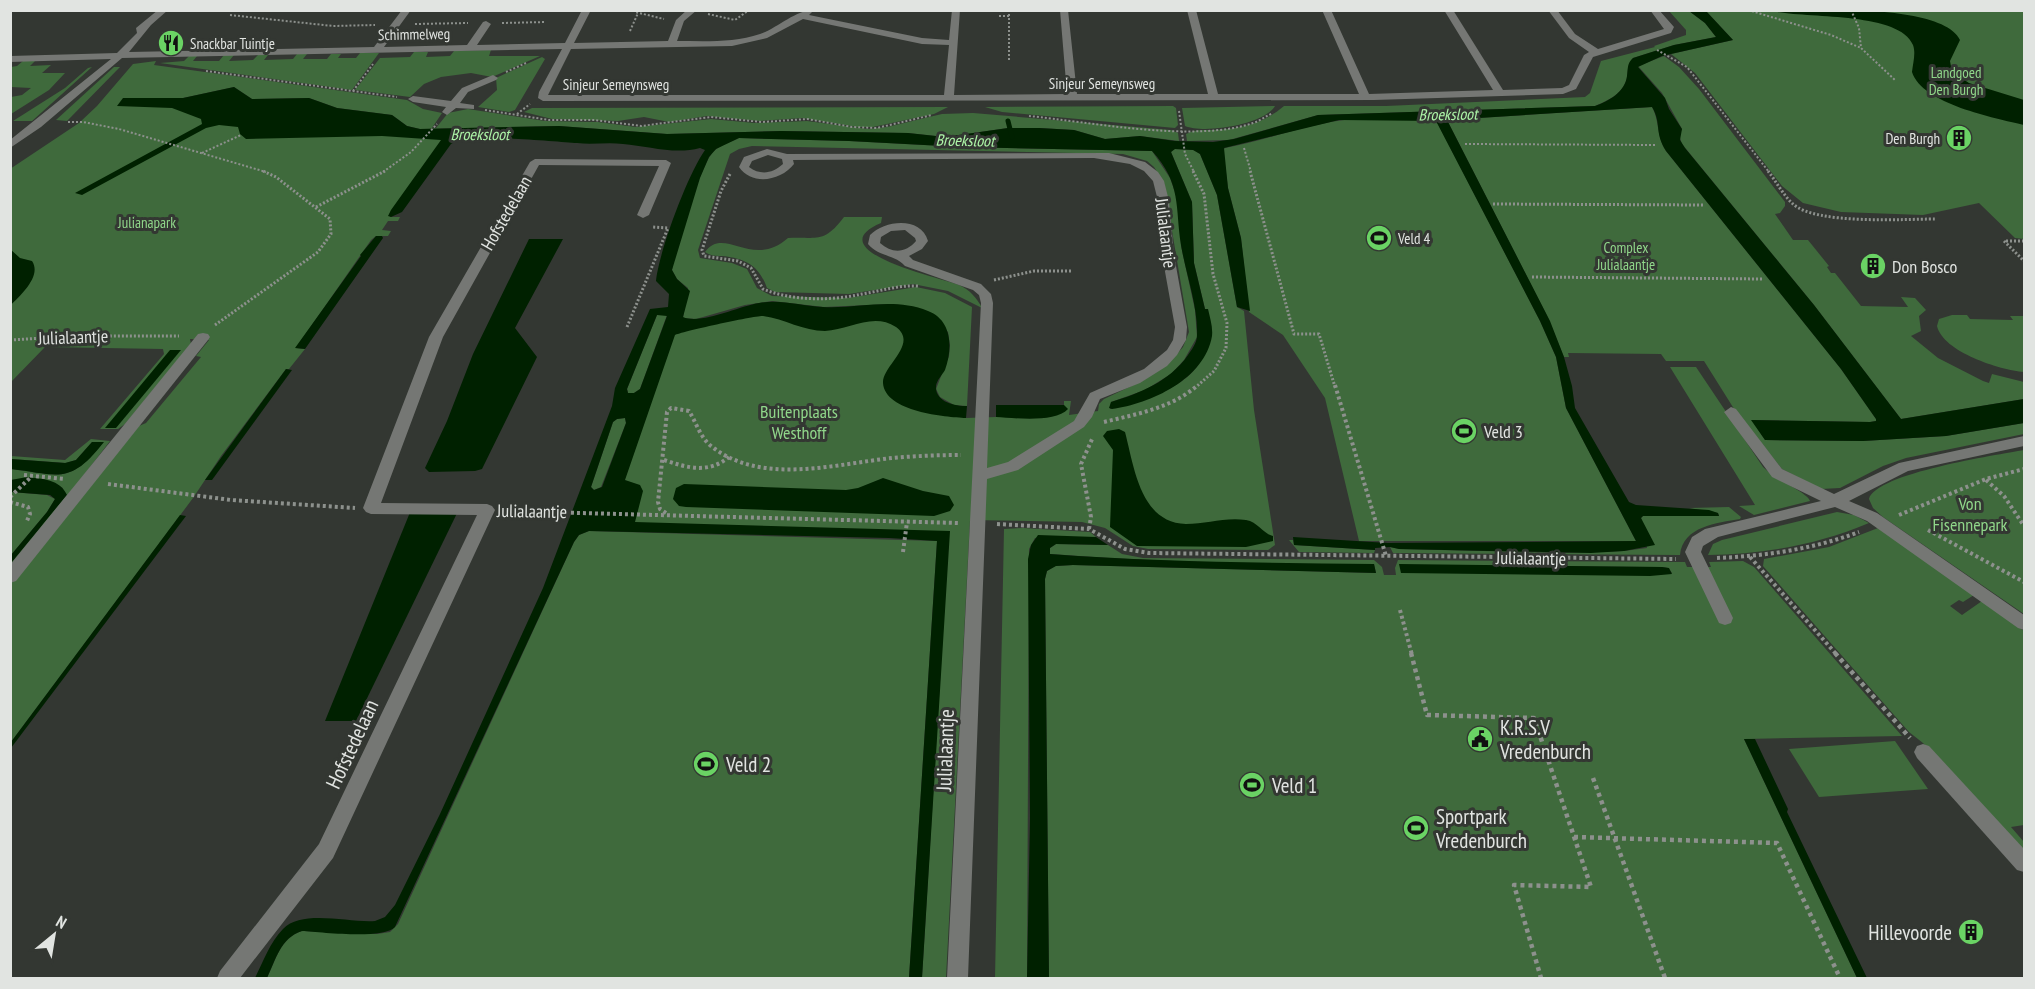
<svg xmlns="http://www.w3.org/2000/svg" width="2035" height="989" font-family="'PT Sans Narrow',sans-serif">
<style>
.green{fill:#3f6a3c;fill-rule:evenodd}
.water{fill:#002100;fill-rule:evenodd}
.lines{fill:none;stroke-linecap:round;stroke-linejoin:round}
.stream{stroke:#002100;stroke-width:5}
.path-far3{stroke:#8d918d;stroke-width:2;stroke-dasharray:2 2;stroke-linecap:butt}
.path-far2{stroke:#8d918d;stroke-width:3;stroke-dasharray:2 2;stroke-linecap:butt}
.path-far1{stroke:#8d918d;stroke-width:4;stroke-dasharray:3 3;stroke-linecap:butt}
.path{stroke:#8d918d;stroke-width:4.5;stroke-dasharray:4 4;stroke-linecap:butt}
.minor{fill:#757774;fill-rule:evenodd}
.labels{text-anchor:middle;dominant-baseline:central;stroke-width:6;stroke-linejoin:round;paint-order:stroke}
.far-street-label{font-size:15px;fill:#e1e4e1;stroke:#333732}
.far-poi-label{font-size:15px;fill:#e1e4e1;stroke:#333732;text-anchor:start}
.far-park-label{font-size:15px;fill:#90d78a;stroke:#333732}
.far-water-label{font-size:16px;font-style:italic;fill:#aef6a8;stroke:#333732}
.street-label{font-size:18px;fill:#e1e4e1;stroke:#333732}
.poi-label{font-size:18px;fill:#e1e4e1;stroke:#333732;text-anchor:start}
.park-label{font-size:18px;fill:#90d78a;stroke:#333732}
.near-poi-label{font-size:21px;fill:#e1e4e1;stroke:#333732;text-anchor:start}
.near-street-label{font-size:21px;fill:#e1e4e1;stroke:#333732}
</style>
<rect width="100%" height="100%" fill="#333732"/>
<g class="green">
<path d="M 1669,11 L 1689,11 L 1705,23 L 1716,37 L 1674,45 L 1633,58 C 1626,65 1629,72 1626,81 C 1622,94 1607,101 1595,106 L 1318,115 L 1229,140 L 1187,141 L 1186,134 C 1195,129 1204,130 1214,130 C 1241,129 1263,124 1284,106 L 1386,106 L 1585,97 L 1590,93 L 1601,61 L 1655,47 L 1654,46 L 1686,35 L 1686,30 Z"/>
<path d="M 1706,11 L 2024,11 L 2024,239 L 2015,238 L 1979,203 L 1923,215 L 1841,212 L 1803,203 L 1782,186 L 1695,73 L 1671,54 L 1733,40 Z"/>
<path d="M 491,50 L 489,56 L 540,56 L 492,77 L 471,73 L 441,77 L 424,84 L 410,97 L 355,90 L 380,58 L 410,57 L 414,52 L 428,52 L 426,57 L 450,56 L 454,51 Z"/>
<path d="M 360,53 L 379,53 L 352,90 L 160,63 L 184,61 L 189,56 L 197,56 L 193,61 L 219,61 L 224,55 L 234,55 L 229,61 L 253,60 L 258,55 L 268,55 L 264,60 L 293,59 L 297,54 L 307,54 L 303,59 L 327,59 L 331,54 L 341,54 L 338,58 L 356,58 Z"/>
<path d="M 1664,56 L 1679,67 L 1699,89 L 1785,202 L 1785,206 L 1780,213 L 1775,214 L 1793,240 L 1808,240 L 1829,266 L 1827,267 L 1831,273 L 1835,273 L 1861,306 L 1908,307 L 1901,297 L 1915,298 L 1926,310 L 1919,316 L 1921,331 L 1911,336 L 1938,358 L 1983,381 L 1989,383 L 1992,374 L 2024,382 L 2024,399 L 1901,419 L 1814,305 L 1682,144 L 1679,135 L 1682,129 L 1662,93 L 1638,66 Z"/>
<path d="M 542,57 L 545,59 L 515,110 L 509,112 L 478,107 L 497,90 L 496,78 Z"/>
<path d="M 23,61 L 35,61 L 30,66 L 51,65 L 42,73 L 65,73 L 49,90 L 11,114 L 11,97 L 22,95 L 31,88 L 11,87 L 11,67 L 17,66 Z"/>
<path d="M 156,61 L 154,65 L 407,100 L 423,109 L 442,113 L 432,128 L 436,128 L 448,113 L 468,109 L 545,121 L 598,122 L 636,127 L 711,119 L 755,123 L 807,121 L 868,129 L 887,127 L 942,114 L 973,113 L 1171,130 L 1178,133 L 1179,141 L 1140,136 L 1105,139 L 1074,130 L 1039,128 L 1008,128 L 945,137 L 908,133 L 781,131 L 667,134 L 559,126 L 420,129 L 407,126 L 392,115 L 337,108 L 309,98 L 252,99 L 234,87 L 183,98 L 123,99 L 450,134 L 390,217 L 400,217 L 398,221 L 388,221 L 382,230 L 391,231 L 388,236 L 376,236 L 371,240 L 296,348 L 305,349 L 289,369 L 286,369 L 221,456 L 193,498 L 11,742 L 11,583 L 139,426 L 146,423 L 201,357 L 196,356 L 209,340 L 190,339 L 191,344 L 125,424 L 118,429 L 100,429 L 164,354 L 163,349 L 45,347 L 11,382 L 10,169 L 79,123 L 97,106 L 133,64 Z"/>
<path d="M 92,67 L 32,121 L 13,121 L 65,88 L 88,68 Z"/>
<path d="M 114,67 L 120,67 L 67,121 L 56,120 Z"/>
<path d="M 1173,106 L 1176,108 L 1178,125 L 1175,128 L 1002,112 L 985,107 Z"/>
<path d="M 1275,106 C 1264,125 1204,134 1185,126 L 1182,108 Z"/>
<path d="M 948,107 L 934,114 L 873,127 L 857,127 L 803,118 L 760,121 L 707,116 L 669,122 L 644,117 L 618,121 L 552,119 L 524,112 L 532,108 Z"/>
<path d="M 1652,107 C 1660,122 1656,135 1666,151 L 1841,369 L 1876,419 L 1877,421 L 1870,422 L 1752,420 L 1765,440 L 1863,441 L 1946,436 L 2024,423 L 2024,434 L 1906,458 L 1883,466 L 1840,488 L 1821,489 L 1782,469 L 1736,412 L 1704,361 L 1666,361 L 1661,354 L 1568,353 L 1569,357 L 1564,357 L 1546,314 L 1447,120 Z"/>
<path d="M 1353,119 L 1432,120 L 1438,124 L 1540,321 L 1556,357 L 1566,408 L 1636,541 L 1359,541 L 1325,398 L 1283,335 L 1249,312 L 1241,238 L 1228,188 L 1223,150 L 1225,148 C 1268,140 1309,123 1353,119 Z"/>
<path d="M 739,138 L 849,141 L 962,147 L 1152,151 L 1170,178 L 1178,201 L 1181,246 L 1195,310 L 1197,337 L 1184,360 L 1171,374 L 1145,390 L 1111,402 L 1110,409 C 1143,400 1188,390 1204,355 C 1209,343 1207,322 1208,309 L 1205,309 L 1194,263 L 1192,202 L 1171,152 L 1174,149 L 1194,150 L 1200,154 L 1217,195 L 1237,307 L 1244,311 L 1254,410 L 1275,545 L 1268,550 L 1148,549 L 1133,546 L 1105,528 L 1082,522 L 970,520 L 946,978 L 922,978 L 949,533 L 602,526 L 671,324 L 749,311 L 904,321 L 924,395 L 955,410 L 966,418 L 996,417 L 1001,410 L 1064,405 L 1064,401 L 1071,401 L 1069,415 L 1098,411 L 1099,404 L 1104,399 L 1144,380 L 1176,355 L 1183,347 L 1189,332 L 1164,183 L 1154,167 L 1147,161 L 1123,154 L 752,146 L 739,149 L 730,154 L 698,250 L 700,258 L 732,263 L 747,269 L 757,288 L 772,296 L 848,298 L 916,287 L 945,293 L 972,307 L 967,406 L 954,405 L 940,397 L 936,389 L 949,356 L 950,345 L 948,332 L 919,308 L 891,304 L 824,307 L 772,301 L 745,305 L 696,319 L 683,318 L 688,288 L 677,279 L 672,270 C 674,251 701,163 714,151 C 720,145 731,142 739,138 Z"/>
<path d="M 844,217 L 882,217 L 881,223 C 815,251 945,279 959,285 C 970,290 977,298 982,308 L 948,291 L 913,284 L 849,294 L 775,292 L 767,288 C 759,266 747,259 723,256 C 717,256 710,256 705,252 C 724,225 752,270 788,238 C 816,236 823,245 844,217 Z"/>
<path d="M 657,315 L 667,315 L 640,389 L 634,393 L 628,393 L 627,389 Z"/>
<path d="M 1952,315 L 1967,315 L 1970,319 L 2013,320 L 2010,316 L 2024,316 L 2024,372 C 2000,370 1943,352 1937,326 L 1939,319 Z"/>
<path d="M 1670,367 L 1696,367 L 1763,467 C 1774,479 1807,492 1810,501 L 1754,515 L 1739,506 L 1755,505 Z"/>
<path d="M 625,418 L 626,423 L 601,487 L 594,490 L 591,487 L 613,422 L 617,419 Z"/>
<path d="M 91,439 L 110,441 L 11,570 L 11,563 L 40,528 L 63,488 L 24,479 L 11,480 L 11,469 C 60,475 70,485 103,442 L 92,442 L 76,460 L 66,463 L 11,459 L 11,456 L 65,460 Z"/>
<path d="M 2024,450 L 2024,614 L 1883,517 L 1873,508 L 1869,499 C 1876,473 1997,455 2024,450 Z"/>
<path d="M 11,492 L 47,495 L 55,499 L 47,512 L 11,555 Z"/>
<path d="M 1729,507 L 1741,517 L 1740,519 C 1717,523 1683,526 1680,555 L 1393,553 L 1390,547 L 1399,549 L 1564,553 L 1624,551 L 1647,548 L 1641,518 L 1643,516 L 1719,516 L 1718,513 L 1689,508 Z"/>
<path d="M 1837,512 L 1854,515 L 1869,523 C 1817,545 1764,554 1708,555 L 1713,544 L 1722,540 Z"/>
<path d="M 1023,528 L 1090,532 L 1096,537 L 1035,538 L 1029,549 L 1027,978 L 995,978 L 1004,529 Z"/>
<path d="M 1878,528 L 1974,595 L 1963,602 L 1959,600 L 1950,606 L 1962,615 L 1982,601 L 2024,631 L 2024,825 L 2011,827 L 2024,842 L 2024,854 L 1923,743 L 1909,732 L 1763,566 L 1764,559 L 1829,547 Z"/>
<path d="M 589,531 L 937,541 L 909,978 L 267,978 C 276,960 280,938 302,931 L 377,934 L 390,932 L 398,924 L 574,542 L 579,535 Z"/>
<path d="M 1289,540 L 1293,540 L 1294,545 L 1375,550 L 1374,553 L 1299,552 Z"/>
<path d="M 1056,544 L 1108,545 L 1122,554 L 1143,558 L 1374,560 L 1382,567 L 1384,575 L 1396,575 L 1395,568 L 1398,560 L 1685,562 L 1687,567 L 1711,567 L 1709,562 L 1743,561 L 1754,567 L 1902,736 L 1744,739 L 1857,978 L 1049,978 L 1045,579 L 1047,571 L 1055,566 L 1073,565 L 1376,573 L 1374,564 C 1266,565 1158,562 1050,554 L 1050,548 ZM 1399,565 L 1662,567 L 1668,568 L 1672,573 Z"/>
<path d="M 1895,741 L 1928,789 L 1819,797 L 1789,749 Z"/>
</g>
<g class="water">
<path d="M 1689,11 L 1706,11 L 1733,40 L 1662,56 L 1638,67 L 1665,98 L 1669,109 L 1682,129 L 1680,140 L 1685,148 L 1814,305 L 1901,419 L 2024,399 L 2024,423 L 1946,436 L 1863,441 L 1765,440 L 1751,420 L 1870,422 L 1876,421 L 1876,419 L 1841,369 L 1666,151 C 1654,132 1662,124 1652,107 L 1447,120 L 1550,321 L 1564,357 L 1572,386 L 1575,408 L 1629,502 L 1636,505 L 1709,510 L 1718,513 L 1719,516 L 1643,516 L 1641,518 L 1655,545 L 1624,551 L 1591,553 L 1399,549 L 1390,547 L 1375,548 L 1375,550 L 1294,545 L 1293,537 L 1388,543 L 1636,541 L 1566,408 L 1556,357 L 1540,321 L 1436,121 L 1339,120 L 1224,148 L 1228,188 L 1241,238 L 1250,311 L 1237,307 L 1217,195 L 1200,154 L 1193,150 L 1175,149 L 1171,152 L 1192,202 L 1194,263 L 1205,309 L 1208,309 C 1210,318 1213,327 1212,336 C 1205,379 1150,404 1112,409 L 1109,408 L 1111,402 C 1140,393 1169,382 1188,355 C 1192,349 1197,343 1197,335 C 1198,306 1186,275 1181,245 C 1175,207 1182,184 1152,151 L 962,147 L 849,141 L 739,138 L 716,149 L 709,157 L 700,178 L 672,270 L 677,279 L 690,291 L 683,317 C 701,325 739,306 759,303 C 781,299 801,306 823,307 C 858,309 893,297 928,311 C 952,320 953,348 945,370 C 942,375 937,380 936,386 C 935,402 955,406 967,406 L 966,418 C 946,417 885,412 883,383 C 882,366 919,344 896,327 C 873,312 849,330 825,331 C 803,331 785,319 763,316 C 757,315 680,332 675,335 L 625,480 L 640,485 L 643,491 L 635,522 L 950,531 L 922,978 L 909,978 L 937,541 L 889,538 L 589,531 L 579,535 L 574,542 L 395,927 C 383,940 321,932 302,931 C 280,938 276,960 267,978 L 255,978 C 263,962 270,942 283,929 C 302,909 349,923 375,921 L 385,917 L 395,905 L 440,814 L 543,588 L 612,406 L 615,388 L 650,309 L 668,307 L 669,294 L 656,281 C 659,251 688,174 705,150 L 700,148 C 675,155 648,146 623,144 C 607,142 592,145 577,143 C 555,142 466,132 451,144 L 402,212 L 391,217 L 388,216 L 391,210 L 441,140 L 382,136 L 246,139 L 240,134 L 238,127 L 219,125 L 206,128 L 82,195 L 75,193 L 202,124 L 201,119 L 172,108 L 117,106 L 123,98 L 183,98 L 234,87 L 252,99 L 309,98 L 337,108 L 392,115 L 407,126 L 420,129 L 559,126 L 667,134 L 781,131 L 908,133 L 945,137 L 1008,128 L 1039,128 L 1074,130 L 1105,139 L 1140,136 L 1175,141 L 1213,142 L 1234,139 L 1318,115 L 1595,106 C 1609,101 1625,92 1627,76 C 1628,69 1627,63 1633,58 L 1674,45 L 1716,37 L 1705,23 ZM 657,315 L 667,316 L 640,389 L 634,393 L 628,393 L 627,389 ZM 625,418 L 626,423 L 602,487 L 594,490 L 591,487 L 613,422 L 617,419 Z"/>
<path d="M 1773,11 C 1811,10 1942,3 1960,40 L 1950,61 L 1952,72 L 1969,83 L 2024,100 L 2024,125 C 1995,118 1922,104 1912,72 C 1913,63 1916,53 1913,45 C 1899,11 1804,19 1773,11 Z"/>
<path d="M 376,236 L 382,236 L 383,238 L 305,349 L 295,348 L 361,256 L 360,255 Z"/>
<path d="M 529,239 L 563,239 L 515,328 L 537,357 L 482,469 L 475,471 L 429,472 L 425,468 L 447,421 L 473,354 Z"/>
<path d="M 10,249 L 20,258 L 32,261 C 42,276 21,295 11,305 Z"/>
<path d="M 170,350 L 181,350 L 116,428 L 105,428 Z"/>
<path d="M 286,369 L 292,370 L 212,480 L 205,480 Z"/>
<path d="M 996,405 L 1064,405 L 1068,409 C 1055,423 1015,418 996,417 Z"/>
<path d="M 1119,429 L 1125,432 C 1134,466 1140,523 1186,524 C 1206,524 1225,517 1246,520 C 1258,522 1262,533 1273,536 L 1273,541 L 1246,547 L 1137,546 L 1110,527 L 1113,450 L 1103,436 L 1107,431 Z"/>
<path d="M 92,442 L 104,442 C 70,485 60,475 11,469 L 11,459 L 65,463 L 76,460 Z"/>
<path d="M 27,477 C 42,479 60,479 67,495 L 11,563 L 11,555 L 47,512 L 55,499 L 50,495 L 11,492 L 11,480 Z"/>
<path d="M 883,478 L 923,491 L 949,496 L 954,505 L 950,511 L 934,516 L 686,507 L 679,506 L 673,499 L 676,488 L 684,484 L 846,490 L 858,488 Z"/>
<path d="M 413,505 L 461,505 L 356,721 L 325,721 Z"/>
<path d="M 180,515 L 186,516 L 11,748 L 11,742 Z"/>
<path d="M 1038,535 L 1096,537 L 1108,545 L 1056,544 L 1050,548 L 1050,554 C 1158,562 1266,563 1374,564 L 1376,573 L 1073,565 L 1056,566 L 1047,571 L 1045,579 L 1049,978 L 1027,978 L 1030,818 L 1028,559 L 1031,545 Z"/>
<path d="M 1399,564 L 1662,567 L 1669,568 L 1672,574 L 1650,576 L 1401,573 Z"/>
<path d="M 1744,739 L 1755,739 L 1788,809 L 1787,812 L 1867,978 L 1857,978 Z"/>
</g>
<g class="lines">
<path class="stream" d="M 1008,121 L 1012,137"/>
<g class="path-far3">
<path d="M 637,10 L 635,12 L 664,19"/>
<path d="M 1009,10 L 1009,62"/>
<path d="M 1748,10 L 1831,35 L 1861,48"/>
<path d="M 1851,10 L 1859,28 L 1861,48 L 1895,80"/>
<path d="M 708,14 L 735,20 L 749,10"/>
<path d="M 230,15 L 333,26 L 375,25"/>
<path d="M 999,16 L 1009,16"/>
<path d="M 502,23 L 546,22"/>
<path d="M 415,24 L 468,23"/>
<path d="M 630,31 L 638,13"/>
<path d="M 1657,50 L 1687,67 L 1769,172"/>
<path d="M 206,71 L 397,97"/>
<path d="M 506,72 L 526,63"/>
<path d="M 353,91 L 373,64"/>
<path d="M 485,110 L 549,120 L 595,120 L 641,126 L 711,117 L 762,122 L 807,119 L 852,127 L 877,128 L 932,115"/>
<path d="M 1179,111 L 1185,154 L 1194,172"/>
<path d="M 517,114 L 530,104"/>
<path d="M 1029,116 C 1089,122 1196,143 1253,123 C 1260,121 1266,116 1273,113"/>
<path d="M 68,122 L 83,122 L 119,129 L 266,172"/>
<path d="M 1465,144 L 1657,145"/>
<path d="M 1244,148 L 1251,172"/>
<path d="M 202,153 L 241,135"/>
<path d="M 383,172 L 411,152 L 437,124"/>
</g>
<g class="path-far2">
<path d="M 1193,171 L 1204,194 L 1213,274 L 1227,323 L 1226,348 L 1214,371 L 1196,387"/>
<path d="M 1250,171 L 1294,334 L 1319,334 L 1335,387"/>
<path d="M 1768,171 C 1776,181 1783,195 1793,204 C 1816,225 1904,219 1935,219"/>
<path d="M 730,174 L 721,191 L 702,250 L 704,256 L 738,261 L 751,268 L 763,289 C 792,301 831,301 862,294 C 881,291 898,285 918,286"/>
<path d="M 1493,204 L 1704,205"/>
<path d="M 316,207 L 385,171"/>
<path d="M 2024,241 L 2004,241 L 2024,261"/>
<path d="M 1532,277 L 1764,279"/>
<path d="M 994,280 L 1034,271 L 1073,271"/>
<path d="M 215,325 L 318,252 L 331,234 L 330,219 L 276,177 L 263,171"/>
<path d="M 627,327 L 668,228 L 653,227"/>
<path d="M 10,340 L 78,336 L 179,336"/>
</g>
<g class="path-far1">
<path d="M 1335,385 L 1386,556"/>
<path d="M 1104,422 C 1137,414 1172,408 1198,385"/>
<path d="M 664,460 C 688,468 708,474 729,457"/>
<path d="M 24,475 L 65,479"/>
<path d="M 1986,480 L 2004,496 L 2024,526"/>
<path d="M 108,484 L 231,500 L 355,508"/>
<path d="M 10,497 L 32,476"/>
<path d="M 10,502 L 28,507 L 30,514 L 26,523"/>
<path d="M 505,511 L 959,523"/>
<path d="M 666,513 L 660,509 L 658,502 L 667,412 L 671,408 L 689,411 C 696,422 700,437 711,446 C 761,486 835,464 892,458 C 915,456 938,455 961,455"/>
<path d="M 1899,515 L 1986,479 L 2024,469"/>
<path d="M 997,524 L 1089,529 L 1125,549 L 1149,553 L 1676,559"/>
<path d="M 1089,529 L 1091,517 L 1081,464 L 1093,437"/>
<path d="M 1928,530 L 2024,582"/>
<path d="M 903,552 L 907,522"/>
<path d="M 1750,557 L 1837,655"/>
<path d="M 1717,558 C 1766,556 1813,549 1859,532"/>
<path d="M 1400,610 L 1412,655"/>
</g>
<g class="path">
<path d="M 1411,653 L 1427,715 L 1534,718 L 1591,887 L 1514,885 L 1541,978"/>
<path d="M 1835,653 L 1910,738"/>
<path d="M 1593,778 L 1665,978"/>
<path d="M 1574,837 L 1777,843 L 1840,978"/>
</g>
<g class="minor">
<path d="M 158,10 L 168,10 L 151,25 L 129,52 L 374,47 L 402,10 L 411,10 L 384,47 L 467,45 L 483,22 L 486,21 L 491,24 L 477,45 L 565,43 L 582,10 L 591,10 L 574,43 L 668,41 L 676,20 L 687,10 L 697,10 L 684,21 L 677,41 C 704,41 734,43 760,34 C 778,28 795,10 814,10 L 809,15 L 922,38 L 949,40 L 952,10 L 960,10 L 954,95 L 1067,94 L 1060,10 L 1068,10 L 1077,94 L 1208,94 L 1187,10 L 1196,10 L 1218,94 L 1359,94 L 1322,10 L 1331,10 L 1369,94 L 1493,90 L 1444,10 L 1453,10 L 1503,90 L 1562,88 L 1569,85 L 1584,55 L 1589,52 L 1569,38 L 1548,10 L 1557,10 L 1575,34 L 1598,49 L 1664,29 L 1650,10 L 1659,10 L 1674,27 L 1671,33 L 1593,57 L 1576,89 L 1563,94 L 1374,100 L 543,101 L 538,98 L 539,92 L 562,49 L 122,58 L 41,127 L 10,148 L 10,140 L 111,59 L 10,62 L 10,56 L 117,53 L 137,33 L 136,28 ZM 803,19 L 922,44 L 949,45 L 944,95 L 548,95 L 571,49 L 732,46 L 767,38 Z"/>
<path d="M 493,75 L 498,78 L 496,80 L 468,92 L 460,103 L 474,105 L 474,109 L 456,108 L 447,115 L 442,112 L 446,107 L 413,102 L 408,99 L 413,96 L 451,101 L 462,88 Z"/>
<path d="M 767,149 L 787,154 L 1109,153 L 1145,162 L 1158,172 L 1164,181 L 1169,201 L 1174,255 L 1187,327 L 1186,340 L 1177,355 L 1167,366 L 1140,383 L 1100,399 L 1092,417 L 1084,427 L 1018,470 L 987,479 L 968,978 L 947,978 L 981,303 L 979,295 L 973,290 L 905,266 C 894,254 879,257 868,244 L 870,235 C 885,220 921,216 928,241 L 922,249 L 909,256 L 913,260 L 981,284 L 991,294 L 993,303 L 987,468 L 1008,462 L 1074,421 L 1090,393 L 1144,369 L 1167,350 L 1173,340 L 1175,327 L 1162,255 L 1158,201 L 1153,181 L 1144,171 L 1130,164 L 1094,158 L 793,160 L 794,164 C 781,181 752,186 739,167 L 744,157 ZM 768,155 L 782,159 L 783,164 C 773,173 761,176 749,167 L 752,161 ZM 905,230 L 915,238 L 916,241 C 906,253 892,254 880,243 L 881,237 L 891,231 Z"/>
<path d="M 535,159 L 666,160 L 671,163 L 649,215 L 643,218 L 637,215 L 659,166 L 539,165 L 443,337 L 381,503 L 487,504 L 492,506 L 495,510 L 333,858 L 240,978 L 217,978 L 220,971 L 319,844 L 477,515 L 371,514 L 366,512 L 363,508 L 429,337 L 530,162 Z"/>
<path d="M 203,333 L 208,334 L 210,337 L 208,340 L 16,581 L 10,583 L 10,565 L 198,334 Z"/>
<path d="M 1731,407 L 1736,409 L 1782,469 L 1834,494 L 1899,463 L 2024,436 L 2024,446 L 1908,471 L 1849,501 L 1877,513 L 2024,615 L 2024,630 L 2018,628 L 1867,521 L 1835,507 L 1718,537 L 1703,546 L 1701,552 L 1733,618 L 1731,623 L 1725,625 L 1719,623 L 1685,552 L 1692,537 L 1705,529 L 1821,501 L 1772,477 L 1724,412 Z"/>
<path d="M 1923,744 L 1929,746 L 2024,849 L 2024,872 L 2017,870 L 1917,758 L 1914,752 L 1917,746 Z"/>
</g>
</g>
<defs>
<g id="restaurant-disc" transform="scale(1.35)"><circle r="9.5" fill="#6ad364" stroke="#333732"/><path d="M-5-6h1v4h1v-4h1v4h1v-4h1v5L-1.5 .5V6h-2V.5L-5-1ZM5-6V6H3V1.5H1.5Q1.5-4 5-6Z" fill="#111"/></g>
<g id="building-disc" transform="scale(1.35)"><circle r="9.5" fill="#6ad364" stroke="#333732"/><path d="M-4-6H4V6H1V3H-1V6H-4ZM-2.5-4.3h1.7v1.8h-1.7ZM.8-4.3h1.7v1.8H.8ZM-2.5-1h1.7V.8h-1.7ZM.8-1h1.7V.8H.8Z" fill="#111"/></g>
<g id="stadium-disc" transform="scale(1.35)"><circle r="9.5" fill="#6ad364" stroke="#333732"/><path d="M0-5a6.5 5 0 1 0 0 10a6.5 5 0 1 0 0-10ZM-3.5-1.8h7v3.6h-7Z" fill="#111"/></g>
<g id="civic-disc" transform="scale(1.35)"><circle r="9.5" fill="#6ad364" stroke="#333732"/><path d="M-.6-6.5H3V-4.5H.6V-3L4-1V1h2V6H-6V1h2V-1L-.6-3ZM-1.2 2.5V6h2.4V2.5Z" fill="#111"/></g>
</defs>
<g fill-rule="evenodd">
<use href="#restaurant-disc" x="171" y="43"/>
<use href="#building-disc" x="1959" y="138"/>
<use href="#stadium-disc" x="1379" y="238"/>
<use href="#building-disc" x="1873" y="266"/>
<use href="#stadium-disc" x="1464" y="431"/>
<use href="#civic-disc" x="1480" y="739"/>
<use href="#stadium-disc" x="706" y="764"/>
<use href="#stadium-disc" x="1252" y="785"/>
<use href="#stadium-disc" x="1416" y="828"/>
<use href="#building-disc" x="1971" y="932"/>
</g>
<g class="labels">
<g class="far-street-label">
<text transform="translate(414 34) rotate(-1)">Schimmelweg</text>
<text x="1102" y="83">Sinjeur Semeynsweg</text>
<text x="616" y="84">Sinjeur Semeynsweg</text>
</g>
<g class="far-poi-label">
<text x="190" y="43">Snackbar Tuintje</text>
<text x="1940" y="138" text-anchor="end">Den Burgh</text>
<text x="1398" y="238">Veld 4</text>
</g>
<g class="far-park-label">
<text x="1956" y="72">Landgoed<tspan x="1956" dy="17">Den Burgh</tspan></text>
<text x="147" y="222">Julianapark</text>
<text x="1626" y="247">Complex<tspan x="1626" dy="17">Julialaantje</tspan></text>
</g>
<g class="far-water-label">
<text transform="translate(1448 114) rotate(-1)">Broeksloot</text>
<text x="480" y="134">Broeksloot</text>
<text transform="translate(965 140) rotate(1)">Broeksloot</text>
</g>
<g class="street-label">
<text transform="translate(506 213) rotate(-60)">Hofstedelaan</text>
<text transform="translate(1166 233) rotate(83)">Julialaantje</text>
<text transform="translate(73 337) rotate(-2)">Julialaantje</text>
<text transform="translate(532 511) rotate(1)">Julialaantje</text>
<text transform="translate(1531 558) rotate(1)">Julialaantje</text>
</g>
<g class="poi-label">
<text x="1892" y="266">Don Bosco</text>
<text x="1484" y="431">Veld 3</text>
</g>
<g class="park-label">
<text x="799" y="411">Buitenplaats<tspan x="799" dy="21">Westhoff</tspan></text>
<text x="1970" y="503">Von<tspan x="1970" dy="21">Fisennepark</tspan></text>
</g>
<g class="near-poi-label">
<text x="1500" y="727">K.R.S.V<tspan x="1500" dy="24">Vredenburch</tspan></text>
<text x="726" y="764">Veld 2</text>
<text x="1272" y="785">Veld 1</text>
<text x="1436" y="816">Sportpark<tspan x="1436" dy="24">Vredenburch</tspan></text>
<text x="1952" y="932" text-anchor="end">Hillevoorde</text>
</g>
<g class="near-street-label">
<text transform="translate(352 744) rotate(-65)">Hofstedelaan</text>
<text transform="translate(945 750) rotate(-88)">Julialaantje</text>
</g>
</g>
<rect width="2035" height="989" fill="none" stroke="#e1e4e1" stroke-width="24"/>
<g transform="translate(54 935) rotate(30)" stroke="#333732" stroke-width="4.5" paint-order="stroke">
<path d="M0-4.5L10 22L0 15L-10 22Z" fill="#e1e4e1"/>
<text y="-9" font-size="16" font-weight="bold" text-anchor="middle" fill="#e1e4e1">N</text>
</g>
</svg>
